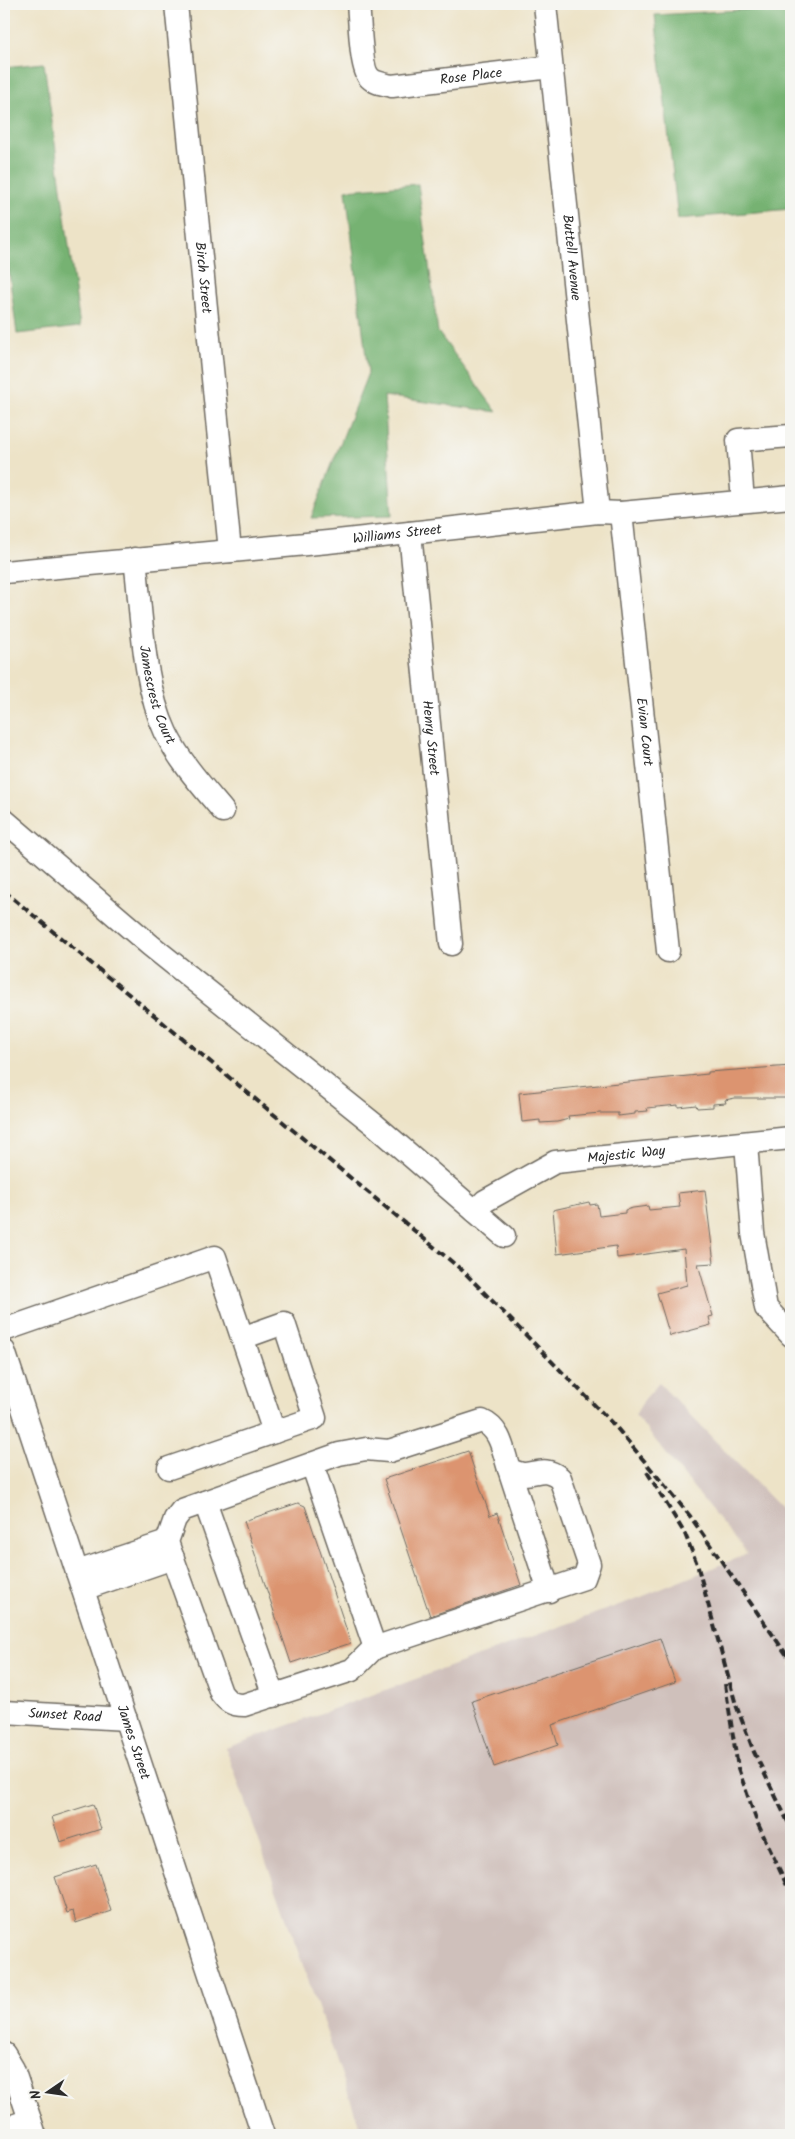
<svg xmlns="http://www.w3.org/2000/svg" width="795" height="2139" font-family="Kalam,sans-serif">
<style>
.industrial{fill:#cfc0bb}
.forest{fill:#76b272;stroke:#506e4e}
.building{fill:#dc946f}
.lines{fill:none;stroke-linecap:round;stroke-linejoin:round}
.minor-casing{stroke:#6f6b62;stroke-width:25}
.minor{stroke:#fff;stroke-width:22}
.rail{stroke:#2b2b2b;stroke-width:4;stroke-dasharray:8 4;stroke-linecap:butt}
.labels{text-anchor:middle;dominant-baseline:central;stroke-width:4;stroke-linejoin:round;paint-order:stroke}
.street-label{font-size:14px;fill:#2b2b2b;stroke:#f6f6f2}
</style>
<rect width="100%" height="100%" fill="#f6f6f2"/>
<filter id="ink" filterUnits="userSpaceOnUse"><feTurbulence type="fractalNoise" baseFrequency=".02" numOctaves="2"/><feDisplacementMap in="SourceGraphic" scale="10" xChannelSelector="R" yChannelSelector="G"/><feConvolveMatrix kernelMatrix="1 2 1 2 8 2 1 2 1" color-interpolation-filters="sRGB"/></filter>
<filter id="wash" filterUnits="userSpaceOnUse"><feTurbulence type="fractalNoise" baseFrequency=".0096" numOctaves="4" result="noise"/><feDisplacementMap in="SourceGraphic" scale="20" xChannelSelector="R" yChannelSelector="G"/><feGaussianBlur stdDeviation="1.12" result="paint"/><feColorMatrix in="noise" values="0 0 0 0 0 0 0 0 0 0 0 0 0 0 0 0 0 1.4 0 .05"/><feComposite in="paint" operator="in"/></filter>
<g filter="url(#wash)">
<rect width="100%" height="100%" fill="#ede3c7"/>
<path class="industrial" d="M 659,1383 L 791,1519 L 791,2135 L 363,2135 L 226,1748 L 641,1597 L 747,1554 L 635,1415 L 644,1400 Z"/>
<g class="forest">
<path d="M 791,7 L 791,209 L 678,219 L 655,15 Z"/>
<path d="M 44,63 L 80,327 L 17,334 L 4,234 L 4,161 L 6,160 L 4,67 Z"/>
<path d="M 418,184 L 438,332 L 497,412 L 384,396 L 392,516 L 311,518 L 368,373 L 346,190 Z"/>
</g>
<g id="blocks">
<g class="building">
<path d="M 791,1066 L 791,1098 L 735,1098 L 725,1100 L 726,1103 L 713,1104 L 713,1107 L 697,1108 L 696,1105 L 678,1107 L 678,1105 L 647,1108 L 648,1111 L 635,1112 L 635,1114 L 618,1116 L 618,1113 L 600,1113 L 568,1116 L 569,1119 L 557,1122 L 540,1123 L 540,1120 L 522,1122 L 519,1093 L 708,1074 L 708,1072 Z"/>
<path d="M 705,1190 L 714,1263 L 698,1264 L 713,1316 L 709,1317 L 711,1325 L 670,1336 L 657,1293 L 687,1285 L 684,1249 L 617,1258 L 616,1246 L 557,1254 L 553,1210 L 589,1202 L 590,1205 L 597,1204 L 599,1216 L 625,1213 L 625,1210 L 633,1208 L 648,1206 L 649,1210 L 680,1207 L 678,1193 Z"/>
<path d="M 468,1451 L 490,1516 L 497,1513 L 521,1585 L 430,1616 L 384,1479 Z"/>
<path d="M 298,1503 L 305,1506 L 351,1643 L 291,1663 L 244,1521 Z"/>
<path d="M 660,1638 L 675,1682 L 552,1725 L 558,1745 L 494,1767 L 472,1701 Z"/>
<path d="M 93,1804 L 101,1829 L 60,1842 L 52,1817 Z"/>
<path d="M 96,1864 L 111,1911 L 76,1923 L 73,1911 L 67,1913 L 55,1877 Z"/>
</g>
</g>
</g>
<g filter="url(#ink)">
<use href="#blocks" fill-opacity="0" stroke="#6f6b62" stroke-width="1"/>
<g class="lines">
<g class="minor-casing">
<g id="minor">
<path id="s1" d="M 176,4 L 230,551"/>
<path id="s2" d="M 358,4 C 360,19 360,69 370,78 C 375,83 384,84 392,86 L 551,67"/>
<path id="s3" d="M 545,4 L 598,512"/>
<path d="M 743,501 L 738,440 L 791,436"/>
<path id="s4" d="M 621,513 L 668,951"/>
<path id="s5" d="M 410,533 L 451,944"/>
<path id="s6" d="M 135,559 C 142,615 142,682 166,733 C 180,762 202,786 223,811"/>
<path id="s7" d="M 4,572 L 328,542 L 598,512 L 621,513 L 791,497"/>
<path d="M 4,820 L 150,945 L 375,1125 L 504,1236"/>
<path d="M 746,1143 L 753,1233 L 766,1308 L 791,1335"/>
<path id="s8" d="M 475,1211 L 485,1201 L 555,1162 L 791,1138"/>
<path d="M 4,1330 L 215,1257 L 274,1432 L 315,1418 L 284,1323 L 242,1338"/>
<path id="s9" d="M 4,1351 L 263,2135"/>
<path d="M 482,1421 C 501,1429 503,1451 509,1469 C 532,1483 539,1461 560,1478 L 589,1564 L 584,1578 L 374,1648 L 352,1670 L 244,1705 C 232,1705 228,1702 221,1693 L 167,1542 L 175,1519 L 182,1510 L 339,1454 L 366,1449 L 389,1451 Z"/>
<path d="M 312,1464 L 375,1648"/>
<path d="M 169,1468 L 274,1432"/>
<path d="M 509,1469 L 549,1591"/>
<path d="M 205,1502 L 274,1696"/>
<path d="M 77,1572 L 167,1542"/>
<path d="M 83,1589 L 173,1558"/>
<path id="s10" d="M 4,1712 L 126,1719"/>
<path d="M 4,2054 L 13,2069 L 35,2135"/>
<path d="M 4,2129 L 30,2120"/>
</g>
</g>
<use href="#minor" class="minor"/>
<g class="rail">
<path d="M 4,891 L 463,1271 L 616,1427 L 690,1516 L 791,1661"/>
<path d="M 647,1472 L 685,1534 L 697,1564 L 736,1705 L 754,1752 L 791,1828"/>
<path d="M 725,1684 L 738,1768 L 757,1822 L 791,1894"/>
</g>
</g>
</g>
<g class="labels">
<g class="street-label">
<text stroke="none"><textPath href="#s2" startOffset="179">Rose Place</textPath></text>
<text stroke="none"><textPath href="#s3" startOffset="255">Buttell Avenue</textPath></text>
<text stroke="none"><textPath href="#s1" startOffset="275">Birch Street</textPath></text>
<text stroke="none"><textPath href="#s7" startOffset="395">Williams Street</textPath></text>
<text stroke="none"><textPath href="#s6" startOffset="138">Jamescrest Court</textPath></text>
<text stroke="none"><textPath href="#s4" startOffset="220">Evian Court</textPath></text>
<text stroke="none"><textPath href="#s5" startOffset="206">Henry Street</textPath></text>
<text stroke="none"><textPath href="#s8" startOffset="166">Majestic Way</textPath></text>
<text stroke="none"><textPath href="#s10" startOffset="61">Sunset Road</textPath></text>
<text stroke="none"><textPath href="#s9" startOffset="412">James Street</textPath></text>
</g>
</g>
<rect width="795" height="2139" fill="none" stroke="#f6f6f2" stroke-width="20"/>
<g transform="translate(48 2092) rotate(257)" stroke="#f6f6f2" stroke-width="4" paint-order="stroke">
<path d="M0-4L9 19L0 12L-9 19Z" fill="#2b2b2b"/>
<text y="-8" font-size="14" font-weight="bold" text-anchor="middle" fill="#2b2b2b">N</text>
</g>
</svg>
